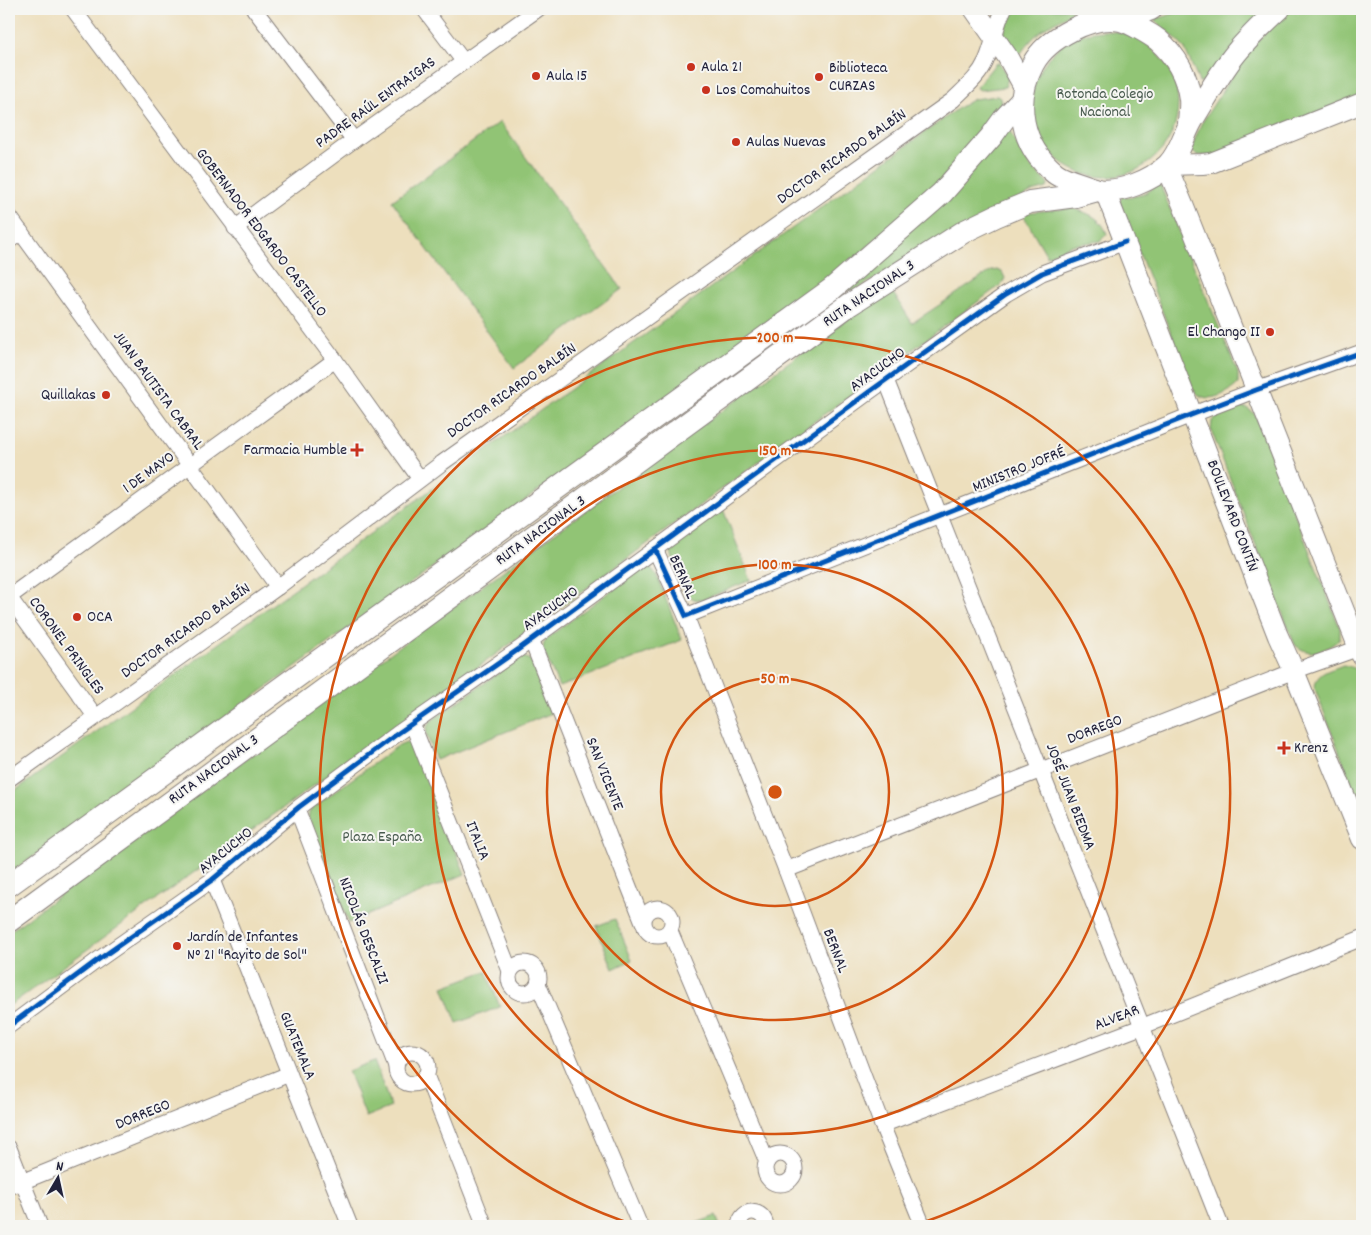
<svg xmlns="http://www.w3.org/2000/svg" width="1371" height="1235" font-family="Dekko,sans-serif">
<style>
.green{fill:#91c475;stroke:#5a7358}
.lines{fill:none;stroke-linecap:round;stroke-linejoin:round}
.minor-casing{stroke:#88807c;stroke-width:17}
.major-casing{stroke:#88807c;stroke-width:22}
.highway-casing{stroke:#88807c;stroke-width:24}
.minor{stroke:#fff;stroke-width:15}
.major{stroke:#fff;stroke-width:20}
.highway{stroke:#fff;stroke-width:22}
.cycleway-casing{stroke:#f6f6f2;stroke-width:8}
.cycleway{stroke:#0057b8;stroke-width:5}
.ring{fill:none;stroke:#d45411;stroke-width:2.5}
.poi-dot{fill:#c8321e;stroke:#f6f6f2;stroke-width:2}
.labels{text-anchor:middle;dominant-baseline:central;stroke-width:4;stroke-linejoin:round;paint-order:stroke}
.poi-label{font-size:16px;fill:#22223b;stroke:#f6f6f2;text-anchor:start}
.park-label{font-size:16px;fill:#495b4f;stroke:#f6f6f2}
.street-label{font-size:16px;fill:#22223b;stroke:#f6f6f2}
.centre{fill:#d45411;stroke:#f6f6f2;stroke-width:2.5}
.ring-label{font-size:15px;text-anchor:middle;font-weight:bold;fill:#d45411;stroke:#f6f6f2;stroke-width:4;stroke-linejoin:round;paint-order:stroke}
</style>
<rect width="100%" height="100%" fill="#f6f6f2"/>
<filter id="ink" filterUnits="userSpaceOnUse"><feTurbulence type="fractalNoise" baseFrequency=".02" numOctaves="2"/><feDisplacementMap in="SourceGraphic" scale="10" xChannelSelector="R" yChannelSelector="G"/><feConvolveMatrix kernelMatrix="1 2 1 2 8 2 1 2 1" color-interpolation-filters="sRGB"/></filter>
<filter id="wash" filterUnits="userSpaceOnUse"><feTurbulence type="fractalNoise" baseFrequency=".0096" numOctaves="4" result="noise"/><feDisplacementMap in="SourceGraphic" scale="20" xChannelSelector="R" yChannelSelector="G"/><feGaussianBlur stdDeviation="1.12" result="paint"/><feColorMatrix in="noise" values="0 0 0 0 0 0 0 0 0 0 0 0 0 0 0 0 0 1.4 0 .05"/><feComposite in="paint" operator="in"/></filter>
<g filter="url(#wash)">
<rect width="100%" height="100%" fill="#eddfbd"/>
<g class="green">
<path d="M 1011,9 L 1071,9 L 1072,10 C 1068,18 1054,21 1046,27 C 1036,34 1028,43 1021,53 L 1016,53 L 1004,35 L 1007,19 Z"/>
<path d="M 1188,9 L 1269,9 L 1203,82 L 1199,82 L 1185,49 L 1173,36 L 1155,21 L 1156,18 L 1163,17 Z"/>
<path d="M 1290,9 L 1362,9 L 1362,96 L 1214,156 L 1196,155 L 1192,151 L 1194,142 L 1201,124 L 1244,57 L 1263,35 Z"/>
<circle cx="1105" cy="104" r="73"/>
<path d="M 998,63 L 1000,64 L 1008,78 L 1005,87 L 980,90 L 977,88 L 979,84 L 995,64 Z"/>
<path d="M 997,96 L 1000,98 L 1001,103 L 993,118 L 937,185 L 835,276 L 9,874 L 9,795 L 960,107 L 974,99 Z"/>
<path d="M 500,122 L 622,289 L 514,368 L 392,201 Z"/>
<path d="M 1008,129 L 1029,165 L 1046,181 L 1048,184 L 1047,188 L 1032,192 L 855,290 L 849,291 L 851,286 Z"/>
<path d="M 1157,185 L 1161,187 L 1238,373 L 1238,384 C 1230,392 1211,403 1199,395 C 1197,394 1195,391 1193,389 L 1119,202 L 1122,197 C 1139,196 1144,196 1157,185 Z"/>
<path d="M 1071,208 C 1088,213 1101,217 1107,234 L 1100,241 L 1072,245 L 1047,256 L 1022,213 Z"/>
<path d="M 997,270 L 1002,272 L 1005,278 L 1002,284 L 535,626 L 9,1006 L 9,932 L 890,288 L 912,323 L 991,271 Z"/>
<path d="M 1239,407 L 1247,408 L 1255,414 L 1340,628 L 1340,639 C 1325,651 1311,658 1295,645 L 1211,430 L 1212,421 L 1217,415 Z"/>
<path d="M 723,509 L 751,580 L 702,600 C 701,600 695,600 694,599 C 684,596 673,561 671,551 L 675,543 Z"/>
<path d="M 650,567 L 656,574 L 682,640 L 559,687 L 543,650 C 543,642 546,640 551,635 L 640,569 Z"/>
<path d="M 523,657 L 529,659 L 533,664 L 552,713 L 436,760 L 426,733 L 427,727 L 431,721 L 517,660 Z"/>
<path d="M 1343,665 C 1356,667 1358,671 1362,683 L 1362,810 L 1315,689 C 1315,672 1329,671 1343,665 Z"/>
<path d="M 406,742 L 411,744 L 415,748 L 465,874 L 349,923 L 308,822 L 309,812 L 312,808 L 399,745 Z"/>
<path d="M 615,919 L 632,960 L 613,969 L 596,926 Z"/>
<path d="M 486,971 L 500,1007 L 457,1023 L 443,987 Z"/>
<path d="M 374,1061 L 391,1107 L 366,1117 L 348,1071 Z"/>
<path d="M 716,1216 L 720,1226 L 688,1226 Z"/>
</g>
</g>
<g filter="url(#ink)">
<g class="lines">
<g class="minor-casing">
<g id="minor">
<path d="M 73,9 L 335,360 L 420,479"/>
<path d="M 254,9 L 354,140"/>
<path d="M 424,9 L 464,62"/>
<path d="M 9,216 L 278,587"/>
<path d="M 235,228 L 354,140 L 538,9"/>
<path d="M 9,241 L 21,232"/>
<path d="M 886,380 C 937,510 990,640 1041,771 C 1101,923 1160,1075 1221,1226"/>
<path d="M 655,549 L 686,616 L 786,870 L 882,1125 L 923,1226"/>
<path d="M 9,597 L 335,360"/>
<path d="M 9,597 L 95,716"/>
<path d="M 686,616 L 1191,415 L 1256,390 L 1362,352"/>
<path d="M 531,639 L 643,922"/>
<path d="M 412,723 L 510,971"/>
<path d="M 9,779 L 278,587 L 442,463 L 953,100 C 965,88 979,77 986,61 C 994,44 995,26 1004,9"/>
<path d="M 297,809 L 396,1066"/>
<path d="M 786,870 L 1294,671 L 1362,647"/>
<path d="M 212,880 L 350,1226"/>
<circle cx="658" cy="922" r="14"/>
<path d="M 670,931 L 767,1162"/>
<circle cx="524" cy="978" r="15"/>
<path d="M 538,984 L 640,1226"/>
<path d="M 9,1026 L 95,962 L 212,880 L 299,807 L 397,734 L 519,649 L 869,392 L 1006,294 L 1042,273 L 1125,242"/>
<circle cx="412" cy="1068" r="16"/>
<path d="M 426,1075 L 485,1226"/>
<path d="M 882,1125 L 1141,1027 L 1362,938"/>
<path d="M 9,1148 L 40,1226"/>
<circle cx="780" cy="1169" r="15"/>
<path d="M 9,1187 L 289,1074"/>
<path d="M 739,1226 C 741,1207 764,1208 766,1226"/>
</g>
</g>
<g class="major-casing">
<g id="major">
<path d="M 974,9 L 1007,56 L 1024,87"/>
<path d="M 1088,9 L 1109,20"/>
<path d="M 1168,165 L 1202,164 L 1211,163 L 1362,103"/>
<path d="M 1167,167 L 1183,205 L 1362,656"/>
<path d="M 1105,191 L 1278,636 L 1294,671 L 1362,839"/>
</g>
</g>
<g class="highway-casing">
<g id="highway">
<path d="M 1122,20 L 1151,9"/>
<path d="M 1189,125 C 1189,117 1191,107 1190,99 C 1187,74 1176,56 1158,40 C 1150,34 1131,23 1121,20 C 1092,14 1047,38 1033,64 C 1013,102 1021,146 1055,173 C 1064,180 1087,186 1098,190 C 1120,194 1152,180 1168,165 C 1181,152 1184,132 1194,117 C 1207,96 1220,73 1236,53 C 1249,37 1264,23 1279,9"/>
<path d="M 9,885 L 832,289 L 942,193 L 991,137 L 1004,119 L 1022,100"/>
<path d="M 9,921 L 849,305 L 965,231 L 996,216 L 1030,202 L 1076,196 L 1098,190"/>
</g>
</g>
<use href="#minor" class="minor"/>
<use href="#major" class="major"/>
<use href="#highway" class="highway"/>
<g class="cycleway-casing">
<g id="cycleway">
<path d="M 655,549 L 686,616 L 1191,415 L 1256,390 L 1362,352"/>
<path d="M 9,1026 L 95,962 L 212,880 L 299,807 L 397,734 L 519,649 L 869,392 L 1006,294 L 1042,273 L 1125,242"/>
</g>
</g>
<use href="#cycleway" class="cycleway"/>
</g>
</g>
<g class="ring">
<circle cx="775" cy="792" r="114"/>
<circle cx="775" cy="792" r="228"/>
<circle cx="775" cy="792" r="342"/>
<path d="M638 1226A455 455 0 1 1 912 1226"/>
</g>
<g class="poi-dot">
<circle cx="691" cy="67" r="5"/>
<circle cx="536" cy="76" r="5"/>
<circle cx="819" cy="77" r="5"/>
<circle cx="706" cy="90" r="5"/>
<circle cx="736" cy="142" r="5"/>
<circle cx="1270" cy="332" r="5"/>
<circle cx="106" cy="395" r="5"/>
<path d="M354.5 442.5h5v5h5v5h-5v5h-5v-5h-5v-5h5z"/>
<circle cx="77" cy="617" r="5"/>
<path d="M1281.5 740.5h5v5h5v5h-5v5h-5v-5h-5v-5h5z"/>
<circle cx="177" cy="946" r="5"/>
</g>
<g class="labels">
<g class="poi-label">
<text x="701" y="67">Aula 21</text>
<text x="829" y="68">Biblioteca<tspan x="829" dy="18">CURZAS</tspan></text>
<text x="546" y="76">Aula 15</text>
<text x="716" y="90">Los Comahuitos</text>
<text x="746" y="142">Aulas Nuevas</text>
<text x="1260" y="332" text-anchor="end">El Chango II</text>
<text x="96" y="395" text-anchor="end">Quillakas</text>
<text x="347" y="450" text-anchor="end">Farmacia Humble</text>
<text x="87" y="617">OCA</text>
<text x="1294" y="748">Krenz</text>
<text x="187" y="937">Jardín de Infantes<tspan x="187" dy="18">N° 21 "Rayito de Sol"</tspan></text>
</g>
<g class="park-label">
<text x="1105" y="94">Rotonda Colegio<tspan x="1105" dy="18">Nacional</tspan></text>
<text x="382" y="837">Plaza España</text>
</g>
<g class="street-label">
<text transform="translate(376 103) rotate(-36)">PADRE RAÚL ENTRAIGAS</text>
<text transform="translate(842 157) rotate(-35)">DOCTOR RICARDO BALBÍN</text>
<text transform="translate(261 233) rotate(53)">GOBERNADOR EDGARDO CASTELLO</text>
<text transform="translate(869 294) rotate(-34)">RUTA NACIONAL 3</text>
<text transform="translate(878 370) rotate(-36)">AYACUCHO</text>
<text transform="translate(158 391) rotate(54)">JUAN BAUTISTA CABRAL</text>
<text transform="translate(512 391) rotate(-35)">DOCTOR RICARDO BALBÍN</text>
<text transform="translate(1019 470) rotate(-22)">MINISTRO JOFRÉ</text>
<text transform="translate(149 473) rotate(-36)">1 DE MAYO</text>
<text transform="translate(1232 516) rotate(69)">BOULEVARD CONTÍN</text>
<text transform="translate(541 531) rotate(-36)">RUTA NACIONAL 3</text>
<text transform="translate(682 577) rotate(66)">BERNAL</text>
<text transform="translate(551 609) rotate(-36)">AYACUCHO</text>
<text transform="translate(186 631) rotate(-35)">DOCTOR RICARDO BALBÍN</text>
<text transform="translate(66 646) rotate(54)">CORONEL PRINGLES</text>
<text transform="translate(1095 730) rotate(-21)">DORREGO</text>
<text transform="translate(214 770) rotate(-36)">RUTA NACIONAL 3</text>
<text transform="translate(604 774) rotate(68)">SAN VICENTE</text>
<text transform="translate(1070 797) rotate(69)">JOSÉ JUAN BIEDMA</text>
<text transform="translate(477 841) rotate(68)">ITALIA</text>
<text transform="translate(226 851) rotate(-39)">AYACUCHO</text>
<text transform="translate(363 931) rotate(69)">NICOLÁS DESCALZI</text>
<text transform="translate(835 951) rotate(69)">BERNAL</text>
<text transform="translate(1117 1018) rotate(-21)">ALVEAR</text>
<text transform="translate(297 1046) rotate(68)">GUATEMALA</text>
<text transform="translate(143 1115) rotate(-22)">DORREGO</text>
</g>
</g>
<circle cx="775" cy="792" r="8" class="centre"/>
<g class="ring-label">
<text x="775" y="342">200 m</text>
<text x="775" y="455">150 m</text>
<text x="775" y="569">100 m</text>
<text x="775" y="683">50 m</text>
</g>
<rect width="1371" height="1235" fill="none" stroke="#f6f6f2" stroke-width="30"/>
<g transform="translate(58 1178) rotate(9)" stroke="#f6f6f2" stroke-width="4" paint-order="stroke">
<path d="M0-4L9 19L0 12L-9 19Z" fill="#22223b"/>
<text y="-8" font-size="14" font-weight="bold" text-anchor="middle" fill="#22223b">N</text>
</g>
</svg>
